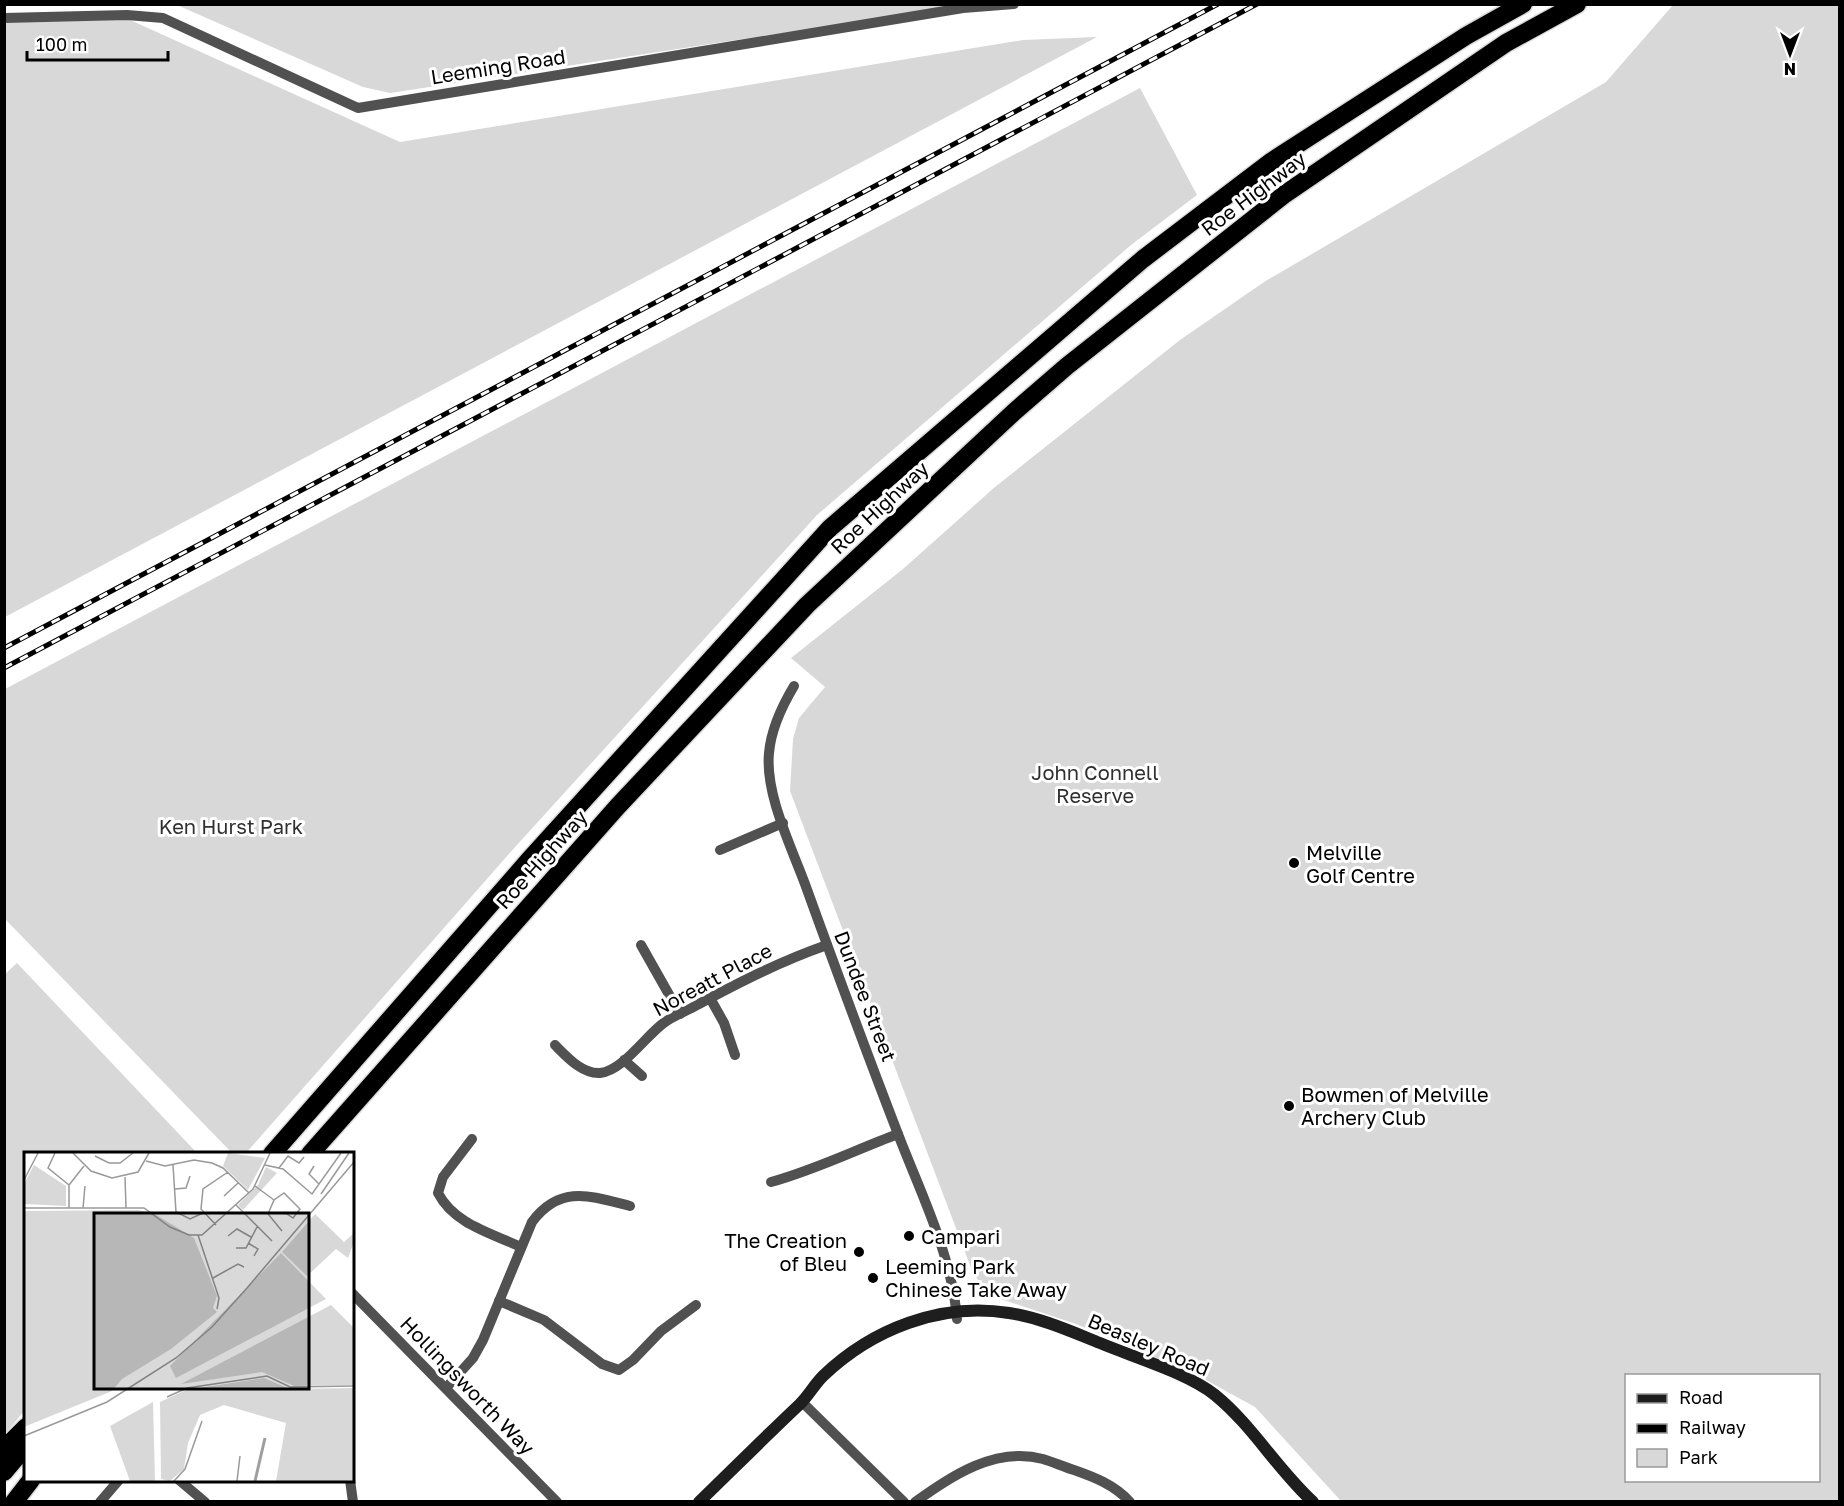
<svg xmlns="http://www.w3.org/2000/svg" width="1844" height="1506" font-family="'Golos Text',sans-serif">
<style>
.green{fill:#d8d8d8;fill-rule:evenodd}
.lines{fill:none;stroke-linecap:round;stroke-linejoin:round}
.motorway-casing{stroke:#dbdbdb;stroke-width:21}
.minor{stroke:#515151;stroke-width:10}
.secondary{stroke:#1e1e1e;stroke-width:12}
.motorway{stroke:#000;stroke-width:18}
.rail-casing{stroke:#000;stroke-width:5}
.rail{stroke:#fff;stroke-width:3;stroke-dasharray:9;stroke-linecap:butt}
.poi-dot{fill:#000;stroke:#fff;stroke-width:2}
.labels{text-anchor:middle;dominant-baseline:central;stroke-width:6;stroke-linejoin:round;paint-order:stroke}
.street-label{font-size:20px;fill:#000;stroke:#fff}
.park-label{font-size:20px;fill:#2f2f2f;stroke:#fff}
.poi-label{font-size:20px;fill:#000;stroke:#fff;text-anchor:start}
.inset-river{fill:none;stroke:#9f9f9f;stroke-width:3}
.inset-road{fill:none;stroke:#999;stroke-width:1.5}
.view{fill:#000;fill-opacity:0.15;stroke:#000;stroke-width:3}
.inset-edge{fill:none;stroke:#000;stroke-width:3}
</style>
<rect width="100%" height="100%" fill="#fff"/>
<g class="green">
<path d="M 177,5 L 966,5 L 390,93 L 363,87 Z"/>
<path d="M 1673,5 L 1839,5 L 1839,1501 L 1341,1501 L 1255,1407 L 1197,1375 L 1076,1324 L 989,1295 L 973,1273 L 790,791 L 793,739 L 799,718 L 825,687 L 791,658 L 903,569 L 995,487 L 1180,340 L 1264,282 L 1606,82 ZM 1626,1376 L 1818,1376 L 1818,1480 L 1626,1480 Z"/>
<path d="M 128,19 L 400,142 L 1023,40 L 1097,37 L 5,617 L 5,22 Z"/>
<path d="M 1140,88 L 1197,195 L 1131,245 L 817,515 L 516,846 L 246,1153 L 232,1153 L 5,919 L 5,689 Z"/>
<path d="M 17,963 L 197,1153 L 26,1154 L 25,1410 L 5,1434 L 4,975 Z"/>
</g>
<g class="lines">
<g class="motorway-casing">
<g id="motorway">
<path d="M 272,1154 L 530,859 L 830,528 L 1143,259 L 1272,161 L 1466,36 L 1523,4"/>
<path d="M 310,1154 L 618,806 L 807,605 L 1014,412 L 1067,366 L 1285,194 L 1506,43 L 1577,4"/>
<path d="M 4,1449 L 26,1427"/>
<path d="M 4,1472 L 26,1446"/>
<path d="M 14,1502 L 31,1480"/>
</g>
</g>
<g class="minor">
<path d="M 4,18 L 127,15 L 163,18 L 358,108 L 963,8 L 1014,4"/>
<path d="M 794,686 C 782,706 771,730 769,753 C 765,794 791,846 805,884 C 835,967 866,1051 898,1134 C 921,1194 952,1255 957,1319"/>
<path d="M 720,850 L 783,823"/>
<path d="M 641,945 L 680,1014"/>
<path d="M 710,998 L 724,1023 L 735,1055"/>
<path d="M 555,1045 C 567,1057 582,1074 600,1073 C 623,1071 646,1035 665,1022 C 675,1015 687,1011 697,1005 C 740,982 781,961 827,945"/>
<path d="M 624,1060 L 642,1076"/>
<path d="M 472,1139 L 443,1177 L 438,1193 C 454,1224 491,1233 521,1247"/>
<path d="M 771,1182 C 815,1170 855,1150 898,1134"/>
<path d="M 352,1293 L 557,1502"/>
<path d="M 499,1301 L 544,1320 L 602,1364 L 619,1370 L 633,1360 L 661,1331 L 696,1305"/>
<path d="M 446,1388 L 473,1358 L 483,1340 L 532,1222 C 560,1184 591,1196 630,1206"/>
<path d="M 802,1402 L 904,1502"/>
<path d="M 179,1480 L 205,1502"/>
<path d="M 350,1480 L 353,1502"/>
<path d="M 100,1502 L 119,1480"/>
<path d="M 915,1502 C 952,1476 995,1446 1043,1459 C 1053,1462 1064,1467 1074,1470 C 1094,1477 1115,1485 1130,1502"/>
</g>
<path class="secondary" d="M 699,1502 C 733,1469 766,1436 800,1404 C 809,1395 814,1385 823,1376 C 872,1329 941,1302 1009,1313 C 1041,1318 1070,1331 1100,1343 C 1133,1357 1188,1373 1215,1395 C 1252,1425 1277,1469 1313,1502"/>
<use href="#motorway" class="motorway"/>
<g class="rail-casing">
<g id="rail">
<path d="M 4,648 L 1218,4"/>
<path d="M 4,668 L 1257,4"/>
</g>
</g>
<use href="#rail" class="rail"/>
</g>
<g class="poi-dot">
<circle cx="1294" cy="863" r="6"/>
<circle cx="1289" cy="1106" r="6"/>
<circle cx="909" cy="1236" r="6"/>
<circle cx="859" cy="1252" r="6"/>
<circle cx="873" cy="1278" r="6"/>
</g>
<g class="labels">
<g class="street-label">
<text transform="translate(498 66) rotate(-9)">Leeming Road</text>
<text transform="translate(1253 193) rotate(-37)">Roe Highway</text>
<text transform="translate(879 507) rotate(-43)">Roe Highway</text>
<text transform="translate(541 859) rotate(-48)">Roe Highway</text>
<text transform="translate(712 979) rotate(-28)">Noreatt Place</text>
<text transform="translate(866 996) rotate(69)">Dundee Street</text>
<text transform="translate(1149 1344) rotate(23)">Beasley Road</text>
<text transform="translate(468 1385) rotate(46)">Hollingsworth Way</text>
</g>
<g class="park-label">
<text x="1095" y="772">John Connell<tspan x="1095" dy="23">Reserve</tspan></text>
<text x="231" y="826">Ken Hurst Park</text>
</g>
<g class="poi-label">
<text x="1306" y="852">Melville<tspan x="1306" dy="23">Golf Centre</tspan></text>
<text x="1301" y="1094">Bowmen of Melville<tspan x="1301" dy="23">Archery Club</tspan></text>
<text x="921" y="1236">Campari</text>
<text x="847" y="1240" text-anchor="end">The Creation<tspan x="847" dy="23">of Bleu</tspan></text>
<text x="885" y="1266">Leeming Park<tspan x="885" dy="23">Chinese Take Away</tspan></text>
</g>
</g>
<g transform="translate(24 1152)">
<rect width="330" height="330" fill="#fff"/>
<path d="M 204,1 L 241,6 L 224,38 L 199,14 ZM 10,13 L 42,34 L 42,54 L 0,52 L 0,32 ZM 242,15 L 253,21 L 219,58 L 214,53 L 234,33 ZM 114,58 L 129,61 L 170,86 L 193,144 L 189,156 L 193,160 L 147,197 L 98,227 L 88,239 L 0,275 L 0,59 ZM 291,62 L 320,90 L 330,81 L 330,90 L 324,106 L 312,97 L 283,124 L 258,100 ZM 257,101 L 302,147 L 152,226 L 146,214 ZM 307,153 L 330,176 L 330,233 L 270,234 L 238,220 L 157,232 ZM 240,226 L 266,237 L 330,236 L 330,329 L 252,329 L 262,271 L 200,253 L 176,263 L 164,291 L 160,317 L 146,329 L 137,327 L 136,250 L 162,238 ZM 129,250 L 131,329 L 106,329 L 86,274 Z" fill="#d8d8d8"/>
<path class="inset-river" d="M 231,329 L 241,286"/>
<path class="inset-road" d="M 31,1 L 24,16 L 45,33M 49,1 L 67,19 L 88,26 L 114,20 L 125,1M 71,4 L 85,11 L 96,11 L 109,1M 122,9 L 141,14 L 170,8 L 188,11 L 199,16 L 225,41M 149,13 L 152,60 L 166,67 L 179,61M 241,13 L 259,17 L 288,42 L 317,1M 290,14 L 285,22 L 295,32M 255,16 L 264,4 L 275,11 L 280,5M 101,25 L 102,56M 0,28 L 14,1M 231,34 L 250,48M 151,37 L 162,36 L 166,24M 297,42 L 325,1M 200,44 L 214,31M 212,53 L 248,89M 0,56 L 120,56 L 146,75 L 165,83 L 178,83 L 229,37 L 246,1M 45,56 L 45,33 L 60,14M 59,56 L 61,34M 192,73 L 177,57 L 179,37 L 204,20M 258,79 L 244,62 L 250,48 L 260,41 L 276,57 L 269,66 L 260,60M 174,83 L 195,146 L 193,157M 204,84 L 213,77 L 227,85M 224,91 L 234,97 L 230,104M 212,96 L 222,96 L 233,75M 189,126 L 214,112 L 220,115M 143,245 L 163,236 L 243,224 L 266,235 L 330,234M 0,284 L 83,250 L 152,206 L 188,175 L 223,136 L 330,10M 150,329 L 161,317 L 178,269M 213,329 L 216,304"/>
<path class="view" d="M 70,61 L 285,61 L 285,237 L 70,237 Z"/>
<rect width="330" height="330" class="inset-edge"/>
</g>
<rect width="1844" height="1506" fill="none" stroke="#000000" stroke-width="12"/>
<rect x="1625" y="1374" width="195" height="108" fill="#ffffff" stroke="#999999" stroke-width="1.5"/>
<rect x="1637" y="1394" width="30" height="9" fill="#1e1e1e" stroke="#999999" stroke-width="1.5"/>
<text x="1679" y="1404" font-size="18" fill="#000000">Road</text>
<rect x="1637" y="1424" width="30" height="9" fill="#000000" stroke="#999999" stroke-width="1.5"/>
<text x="1679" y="1434" font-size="18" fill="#000000">Railway</text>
<rect x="1637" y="1449" width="30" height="18" fill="#d8d8d8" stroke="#999999" stroke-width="1.5"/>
<text x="1679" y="1464" font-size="18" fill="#000000">Park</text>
<g transform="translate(1790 54) rotate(180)" stroke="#ffffff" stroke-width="4.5" paint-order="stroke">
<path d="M0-4.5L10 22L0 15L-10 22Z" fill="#000000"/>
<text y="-9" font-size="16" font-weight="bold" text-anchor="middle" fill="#000000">N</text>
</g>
<path d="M27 51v9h141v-9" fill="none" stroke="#000000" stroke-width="3"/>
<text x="36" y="51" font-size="18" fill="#000000" stroke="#ffffff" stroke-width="4.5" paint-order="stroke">100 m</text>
</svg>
